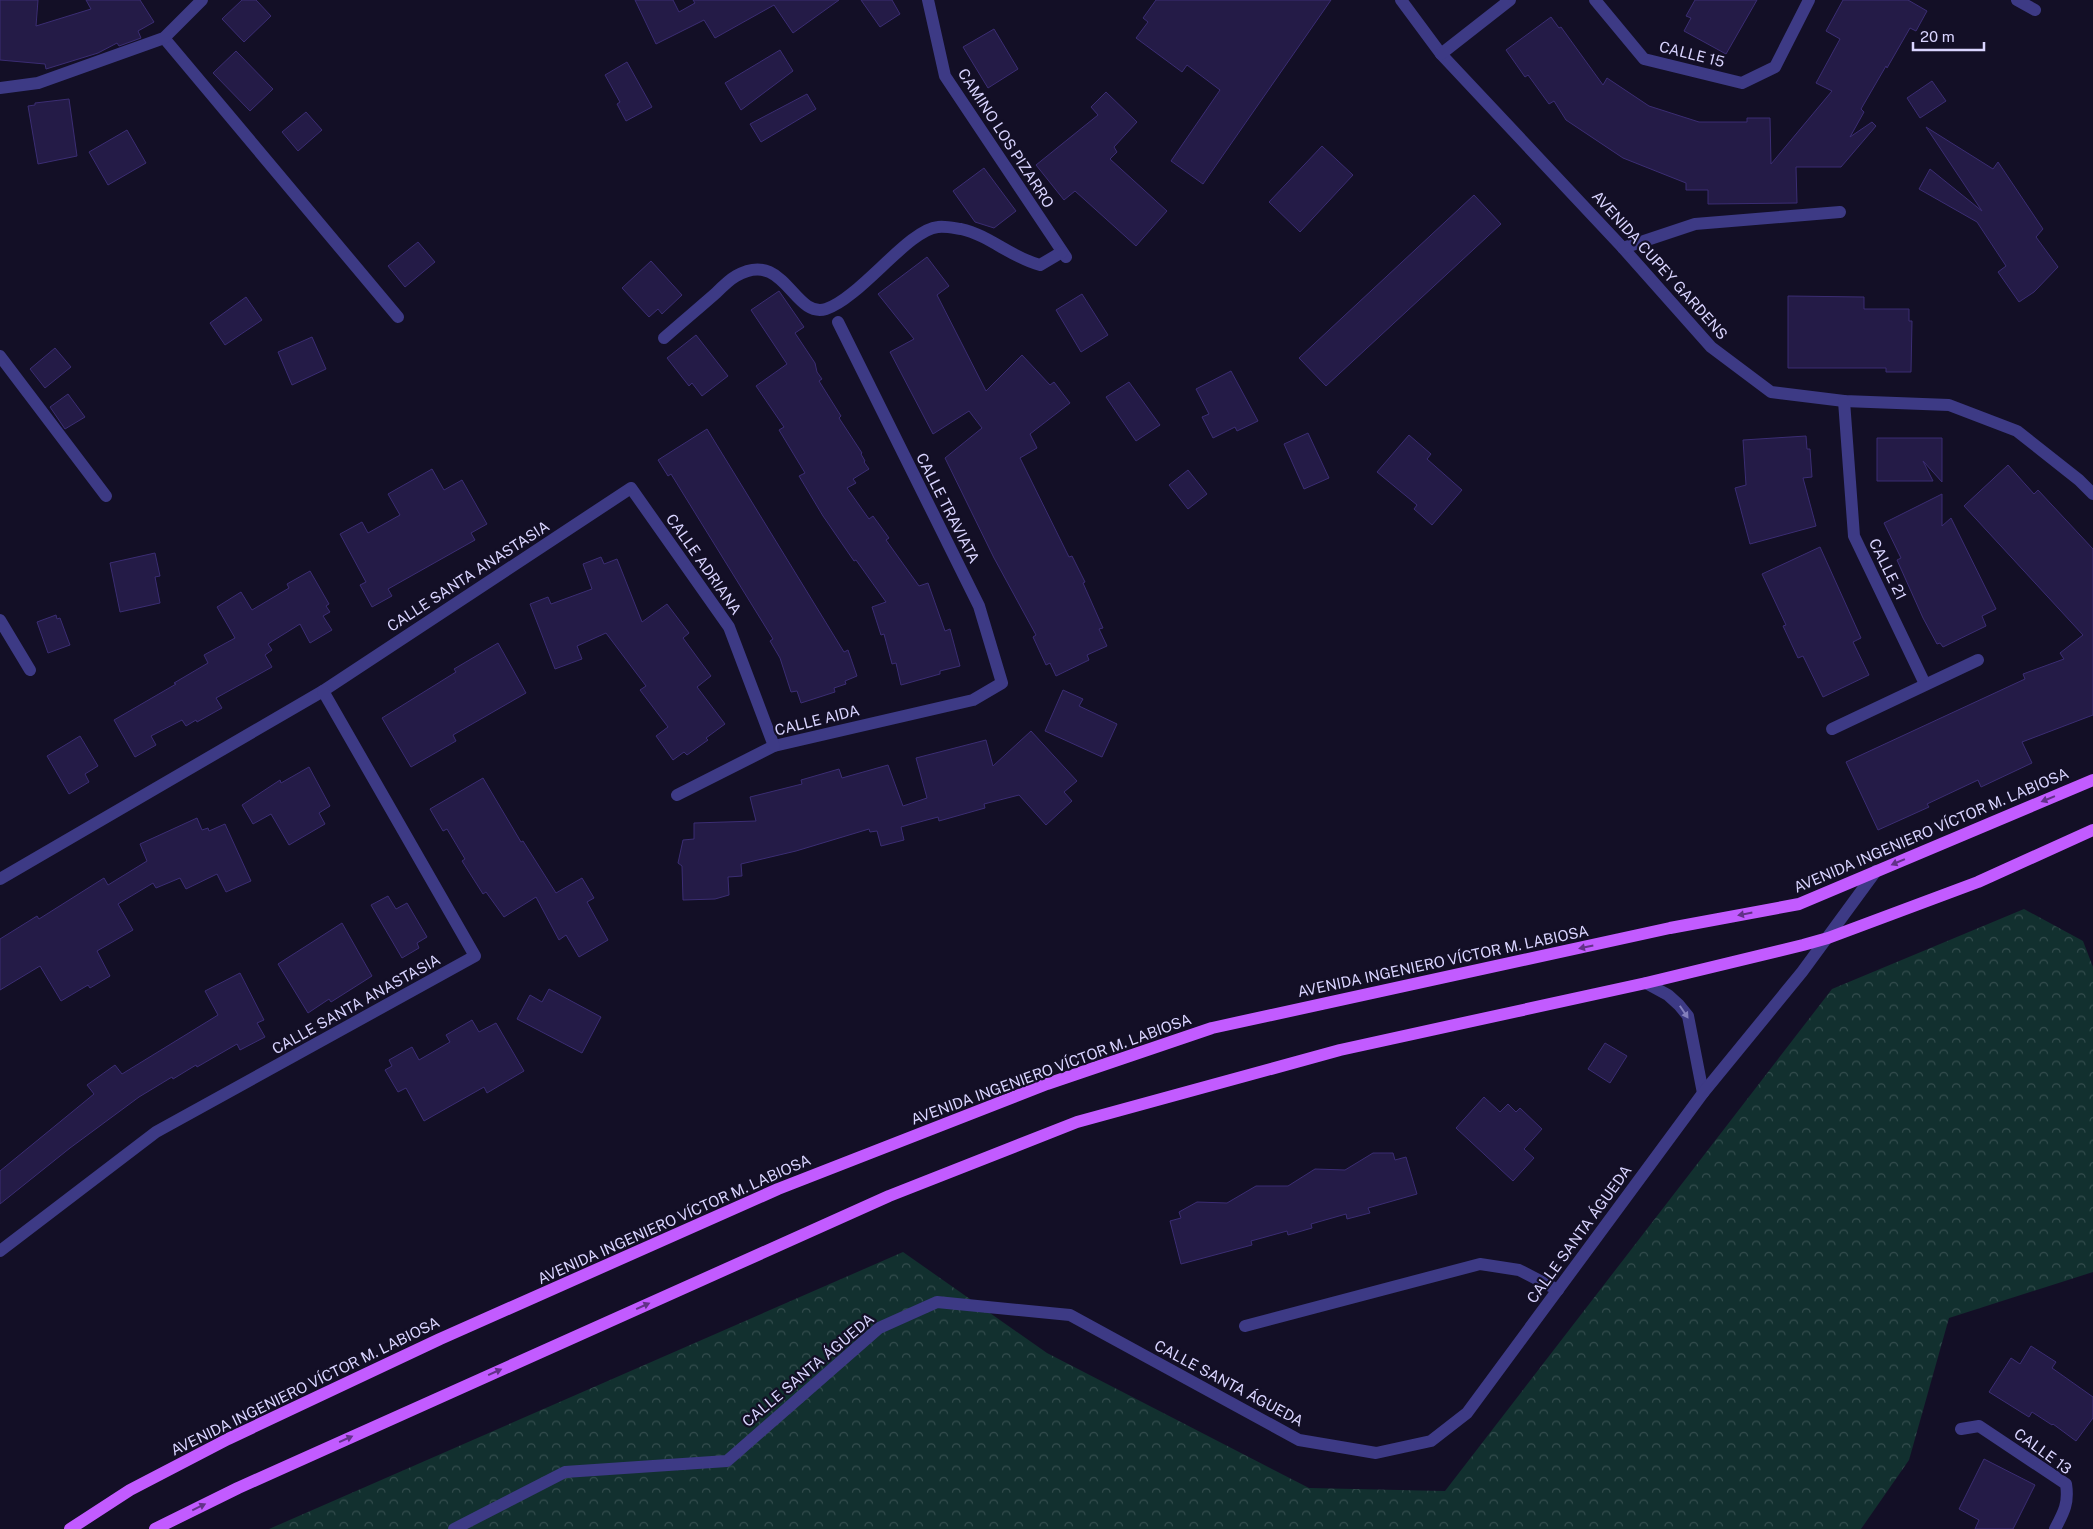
<svg xmlns="http://www.w3.org/2000/svg" width="2093" height="1529" font-family="'Public Sans',sans-serif">
<style>
.forest{fill:url(#forest-crowns)}
.building{fill:#241b47;stroke:#3b2d73}
.lines{fill:none;stroke-linecap:round;stroke-linejoin:round}
.minor{stroke:#3d3a85;stroke-width:12}
.major{stroke:#c25bff;stroke-width:12}
.oneway{fill:#623188}
.oneway2{fill:#837fbc}
.labels{text-anchor:middle;dominant-baseline:central;stroke-width:4.5;stroke-linejoin:round;paint-order:stroke}
.street-label{font-size:15px;fill:#d9d4ff;stroke:#130f26}
</style>
<defs>
<pattern id="forest-crowns" width="20" height="18" patternUnits="userSpaceOnUse" patternTransform="scale(1.25)"><rect width="20" height="18" fill="#12302f"/><path d="M2 6a3 3 0 1 1 6 0M12 15a3 3 0 1 1 6 0" fill="none" stroke="#344d4e"/></pattern>
</defs>
<rect width="100%" height="100%" fill="#130f26"/>
<path class="forest" d="M 2024,909 L 2083,941 L 2093,967 L 2093,1272 L 1949,1318 L 1909,1460 L 1861,1529 L 269,1529 L 903,1252 L 1047,1353 L 1309,1488 L 1445,1491 L 1832,989 Z"/>
<g class="building">
<path d="M 0,0 L 38,0 L 36,26 L 91,9 L 86,0 L 140,0 L 154,22 L 138,31 L 141,38 L 119,46 L 117,43 L 98,53 L 46,69 L 45,64 L 0,60 Z"/>
<path d="M 242,0 L 256,0 L 271,16 L 244,42 L 222,19 Z"/>
<path d="M 635,0 L 673,0 L 679,12 L 695,3 L 693,0 L 839,0 L 793,33 L 774,5 L 715,38 L 704,20 L 656,44 Z"/>
<path d="M 861,0 L 892,0 L 900,14 L 880,27 Z"/>
<path d="M 1156,0 L 1331,0 L 1203,184 L 1171,161 L 1220,90 L 1187,65 L 1182,72 L 1136,38 L 1148,22 L 1143,18 Z"/>
<path d="M 1695,0 L 1757,0 L 1726,54 L 1684,31 L 1691,18 L 1686,16 Z"/>
<path d="M 1843,0 L 1908,0 L 1927,11 L 1916,31 L 1910,28 L 1887,68 L 1886,66 L 1861,109 L 1864,112 L 1850,137 L 1872,122 L 1876,126 L 1841,167 L 1796,167 L 1797,203 L 1708,204 L 1708,190 L 1686,190 L 1686,183 L 1623,158 L 1566,120 L 1554,101 L 1549,104 L 1528,75 L 1525,77 L 1506,50 L 1551,17 L 1559,28 L 1561,27 L 1603,85 L 1607,78 L 1649,106 L 1699,122 L 1747,122 L 1747,118 L 1770,118 L 1771,164 L 1832,91 L 1816,83 L 1840,39 L 1826,31 Z"/>
<path d="M 994,29 L 1018,69 L 988,88 L 963,47 Z"/>
<path d="M 780,50 L 793,71 L 741,110 L 725,83 Z"/>
<path d="M 236,51 L 273,89 L 250,111 L 213,73 Z"/>
<path d="M 627,62 L 652,107 L 626,121 L 617,104 L 620,102 L 605,75 Z"/>
<path d="M 1932,81 L 1946,101 L 1920,118 L 1907,98 Z"/>
<path d="M 1106,92 L 1137,122 L 1114,147 L 1117,152 L 1110,159 L 1167,211 L 1136,246 L 1075,191 L 1064,200 L 1036,165 L 1098,115 L 1091,107 Z"/>
<path d="M 807,94 L 816,109 L 761,142 L 750,124 Z"/>
<path d="M 69,99 L 77,156 L 38,164 L 28,106 L 35,105 L 35,103 Z"/>
<path d="M 306,112 L 322,130 L 298,151 L 282,132 Z"/>
<path d="M 1926,127 L 1993,169 L 1998,162 L 2043,229 L 2036,237 L 2058,267 L 2034,292 L 2019,302 L 1998,272 L 2006,266 L 1977,222 L 1919,189 L 1930,169 L 1982,211 Z"/>
<path d="M 127,130 L 146,163 L 108,185 L 89,152 Z"/>
<path d="M 1322,146 L 1353,175 L 1300,232 L 1269,202 Z"/>
<path d="M 984,168 L 1016,211 L 994,228 L 975,222 L 953,191 Z"/>
<path d="M 1474,195 L 1501,224 L 1326,386 L 1299,358 Z"/>
<path d="M 418,242 L 435,262 L 405,287 L 388,266 Z"/>
<path d="M 927,257 L 949,286 L 937,295 L 986,391 L 1022,355 L 1050,385 L 1054,382 L 1070,403 L 1030,434 L 1037,448 L 1020,458 L 1069,557 L 1072,556 L 1085,582 L 1083,583 L 1103,628 L 1099,629 L 1107,646 L 1087,655 L 1089,660 L 1056,676 L 1050,663 L 1046,665 L 1033,637 L 1036,635 L 994,558 L 945,458 L 982,428 L 969,411 L 933,434 L 890,352 L 914,339 L 878,294 Z"/>
<path d="M 651,261 L 682,295 L 662,314 L 658,309 L 649,317 L 622,288 Z"/>
<path d="M 779,291 L 804,327 L 795,333 L 815,363 L 817,372 L 822,379 L 819,381 L 841,416 L 839,418 L 862,453 L 861,454 L 865,461 L 864,462 L 869,469 L 853,479 L 856,483 L 847,488 L 869,519 L 873,516 L 889,538 L 886,540 L 919,586 L 928,583 L 945,631 L 950,629 L 960,666 L 940,671 L 940,674 L 901,685 L 896,663 L 892,664 L 884,634 L 881,635 L 872,607 L 886,602 L 856,560 L 854,561 L 823,516 L 799,476 L 805,473 L 779,430 L 784,427 L 756,386 L 787,364 L 751,310 Z"/>
<path d="M 1082,294 L 1108,335 L 1081,352 L 1056,310 Z"/>
<path d="M 1788,296 L 1864,297 L 1864,309 L 1909,309 L 1909,321 L 1912,321 L 1911,372 L 1886,372 L 1886,368 L 1788,368 Z"/>
<path d="M 246,297 L 262,320 L 225,345 L 210,323 Z"/>
<path d="M 696,335 L 728,376 L 702,396 L 692,383 L 689,386 L 667,358 Z"/>
<path d="M 312,337 L 326,369 L 292,385 L 278,352 Z"/>
<path d="M 55,348 L 71,367 L 45,388 L 30,369 Z"/>
<path d="M 1231,371 L 1258,421 L 1237,431 L 1235,427 L 1213,438 L 1202,417 L 1209,414 L 1196,389 Z"/>
<path d="M 1129,382 L 1160,425 L 1136,441 L 1106,397 Z"/>
<path d="M 68,394 L 85,417 L 65,429 L 50,407 Z"/>
<path d="M 707,429 L 844,652 L 848,650 L 857,676 L 845,681 L 846,684 L 834,688 L 835,692 L 801,703 L 797,691 L 791,692 L 780,658 L 770,641 L 773,639 L 671,474 L 668,476 L 658,460 Z"/>
<path d="M 1308,433 L 1329,478 L 1304,489 L 1284,444 Z"/>
<path d="M 1409,435 L 1431,454 L 1427,459 L 1462,490 L 1432,525 L 1414,509 L 1417,505 L 1377,472 Z"/>
<path d="M 1806,436 L 1807,449 L 1810,449 L 1812,477 L 1803,478 L 1816,526 L 1750,544 L 1735,488 L 1746,485 L 1743,440 Z"/>
<path d="M 1877,438 L 1942,438 L 1942,482 L 1923,461 L 1933,481 L 1877,481 Z"/>
<path d="M 2008,465 L 2034,494 L 2038,490 L 2093,549 L 2093,715 L 2022,742 L 2032,763 L 1981,787 L 1978,780 L 1927,804 L 1929,807 L 1878,830 L 1846,762 L 2025,679 L 2023,674 L 2064,659 L 2060,653 L 2083,635 L 1964,506 Z"/>
<path d="M 432,469 L 444,490 L 462,480 L 487,524 L 471,533 L 475,540 L 388,589 L 392,596 L 372,607 L 360,585 L 366,582 L 340,534 L 362,522 L 368,533 L 400,515 L 388,494 Z"/>
<path d="M 1188,470 L 1207,494 L 1188,509 L 1169,485 Z"/>
<path d="M 1942,494 L 1942,526 L 1951,518 L 1996,609 L 1982,616 L 1986,626 L 1943,647 L 1940,643 L 1937,644 L 1923,618 L 1897,560 L 1901,558 L 1884,523 Z"/>
<path d="M 1820,547 L 1861,638 L 1853,642 L 1869,675 L 1823,697 L 1803,656 L 1798,658 L 1783,626 L 1786,625 L 1762,574 Z"/>
<path d="M 155,553 L 160,576 L 155,577 L 160,603 L 120,612 L 110,563 Z"/>
<path d="M 601,557 L 604,564 L 617,559 L 642,622 L 667,604 L 689,633 L 683,638 L 711,676 L 697,687 L 725,724 L 706,738 L 708,740 L 687,755 L 684,752 L 673,760 L 656,736 L 668,727 L 640,690 L 646,686 L 606,633 L 577,646 L 582,659 L 555,669 L 530,604 L 548,597 L 551,604 L 592,589 L 583,564 Z"/>
<path d="M 310,571 L 329,604 L 326,606 L 330,612 L 323,616 L 332,630 L 310,643 L 300,624 L 268,644 L 272,650 L 265,655 L 272,667 L 216,698 L 222,708 L 197,722 L 196,720 L 186,726 L 182,720 L 151,736 L 156,745 L 135,757 L 114,720 L 176,684 L 174,683 L 208,663 L 204,655 L 235,638 L 217,607 L 241,592 L 252,610 L 289,588 L 287,584 Z"/>
<path d="M 56,615 L 57,619 L 60,618 L 70,645 L 48,653 L 37,622 Z"/>
<path d="M 498,643 L 526,693 L 453,735 L 456,741 L 411,767 L 382,718 L 456,672 L 454,669 Z"/>
<path d="M 1063,690 L 1083,699 L 1079,706 L 1117,724 L 1102,757 L 1045,731 Z"/>
<path d="M 1031,731 L 1077,781 L 1064,792 L 1072,801 L 1046,825 L 1019,795 L 984,804 L 985,808 L 939,821 L 938,817 L 901,827 L 904,840 L 881,846 L 877,831 L 870,832 L 869,829 L 796,851 L 741,864 L 742,876 L 728,877 L 729,895 L 715,899 L 683,900 L 682,866 L 678,863 L 683,840 L 694,839 L 694,823 L 756,821 L 750,797 L 802,784 L 801,780 L 839,769 L 842,778 L 888,765 L 903,806 L 927,798 L 916,758 L 986,740 L 993,766 Z"/>
<path d="M 80,736 L 98,766 L 85,774 L 89,782 L 69,794 L 47,756 Z"/>
<path d="M 309,767 L 330,806 L 319,813 L 325,824 L 289,845 L 271,814 L 253,824 L 242,805 L 280,780 L 281,783 Z"/>
<path d="M 483,778 L 521,842 L 523,841 L 556,893 L 582,878 L 594,898 L 587,902 L 608,940 L 579,957 L 566,935 L 559,940 L 536,897 L 504,917 L 486,892 L 483,894 L 462,861 L 465,859 L 447,829 L 443,831 L 430,809 Z"/>
<path d="M 197,818 L 202,830 L 208,828 L 209,831 L 225,824 L 251,881 L 226,892 L 217,874 L 186,889 L 180,878 L 156,888 L 153,883 L 118,904 L 133,930 L 97,951 L 110,976 L 90,988 L 88,985 L 61,1001 L 40,966 L 0,990 L 0,939 L 37,916 L 39,919 L 104,878 L 108,885 L 147,861 L 140,844 Z"/>
<path d="M 388,896 L 396,909 L 407,903 L 427,937 L 417,943 L 419,948 L 402,958 L 371,905 Z"/>
<path d="M 342,923 L 372,976 L 331,1002 L 329,999 L 308,1013 L 278,964 Z"/>
<path d="M 240,973 L 264,1020 L 257,1023 L 265,1037 L 240,1050 L 237,1044 L 197,1067 L 196,1065 L 173,1079 L 172,1077 L 139,1097 L 70,1148 L 0,1204 L 0,1171 L 94,1094 L 87,1085 L 115,1065 L 122,1074 L 218,1015 L 205,991 Z"/>
<path d="M 549,989 L 601,1017 L 582,1053 L 517,1019 L 530,995 L 542,1002 Z"/>
<path d="M 472,1020 L 479,1032 L 496,1023 L 524,1071 L 487,1093 L 484,1087 L 424,1121 L 406,1088 L 398,1092 L 385,1070 L 392,1066 L 389,1060 L 412,1047 L 419,1060 L 450,1042 L 446,1035 Z"/>
<path d="M 1605,1043 L 1627,1056 L 1610,1083 L 1588,1069 Z"/>
<path d="M 1484,1097 L 1500,1112 L 1508,1104 L 1516,1112 L 1520,1108 L 1542,1129 L 1524,1149 L 1534,1158 L 1513,1181 L 1456,1128 Z"/>
<path d="M 1373,1153 L 1393,1153 L 1395,1160 L 1406,1157 L 1417,1194 L 1368,1208 L 1370,1213 L 1347,1219 L 1346,1214 L 1311,1224 L 1312,1228 L 1288,1235 L 1287,1231 L 1251,1241 L 1252,1245 L 1181,1264 L 1170,1221 L 1181,1218 L 1179,1212 L 1197,1202 L 1227,1203 L 1256,1186 L 1288,1186 L 1315,1169 L 1345,1170 Z"/>
<path d="M 2031,1346 L 2056,1362 L 2052,1368 L 2093,1397 L 2093,1418 L 2076,1441 L 2053,1424 L 2052,1425 L 2032,1412 L 2029,1417 L 1989,1392 L 2011,1358 L 2020,1364 Z"/>
<path d="M 1984,1459 L 2035,1485 L 2013,1529 L 1975,1529 L 1979,1520 L 1959,1509 Z"/>
</g>
<g class="lines">
<g class="minor">
<path d="M 928,0 L 945,76 L 1066,257"/>
<path d="M 1401,0 L 1441,54 L 1623,248 L 1711,347 L 1771,392 L 1844,401 L 1949,405 L 2017,431 L 2079,480 L 2093,494"/>
<path d="M 1595,0 L 1644,59 L 1742,83 L 1775,67 L 1809,0"/>
<path d="M 2017,0 L 2035,10"/>
<path d="M 164,38 L 398,317"/>
<path d="M 1441,54 L 1510,0"/>
<path d="M 0,88 L 38,83 L 164,38 L 202,0"/>
<path d="M 1623,248 L 1695,224 L 1840,212"/>
<path d="M 664,338 C 681,323 699,308 716,293 C 722,287 729,280 736,276 C 785,248 793,319 826,309 C 860,298 909,229 938,227 C 945,226 954,228 961,229 C 989,235 1012,258 1040,265 L 1062,252"/>
<path d="M 0,356 L 106,496"/>
<path d="M 1844,401 L 1854,536 L 1925,684"/>
<path d="M 0,620 L 30,670"/>
<path d="M 1832,729 L 1978,660"/>
<path d="M 677,795 L 774,746 L 973,700 L 1002,683 L 979,606 L 838,322"/>
<path d="M 0,879 L 323,691 L 631,488 L 729,627 L 774,746"/>
<path d="M 1646,983 L 1668,995 L 1679,1005 L 1688,1016 L 1703,1093"/>
<path d="M 0,1251 L 156,1132 L 475,956 L 323,691"/>
<path d="M 1245,1326 L 1480,1264 L 1519,1270 L 1558,1290"/>
<path d="M 1961,1429 L 1979,1426 L 2066,1484 C 2069,1503 2064,1512 2055,1529"/>
<path d="M 454,1529 L 565,1472 L 727,1461 L 879,1328 L 937,1302 L 1070,1315 L 1299,1440 L 1376,1453 L 1431,1441 L 1467,1413 L 1703,1093 L 1802,972 L 1876,871"/>
</g>
<g class="major">
<path d="M 70,1529 L 130,1490 L 228,1439 L 440,1339 L 778,1189 L 1047,1084 L 1212,1028 L 1670,928 L 1799,904 L 2093,780"/>
<path d="M 155,1529 L 238,1488 L 889,1196 L 1077,1122 L 1340,1050 L 1646,983 L 1803,945 L 1828,938 L 1978,882 L 2093,830"/>
</g>
</g>
<defs><path id="oneway-solid" d="M-6-.8H1V-3.2L6.5 0L1 3.2V.8H-6Z" transform="scale(1.25)"/></defs>
<g class="oneway">
<use href="#oneway-solid" transform="translate(2048 799) rotate(158)"/>
<use href="#oneway-solid" transform="translate(1898 862) rotate(157)"/>
<use href="#oneway-solid" transform="translate(1745 914) rotate(169)"/>
<use href="#oneway-solid" transform="translate(1586 947) rotate(168)"/>
<use href="#oneway-solid" transform="translate(643 1306) rotate(-24)"/>
<use href="#oneway-solid" transform="translate(495 1372) rotate(-24)"/>
<use href="#oneway-solid" transform="translate(346 1439) rotate(-24)"/>
<use href="#oneway-solid" transform="translate(199 1507) rotate(-26)"/>
</g>
<use class="oneway2" href="#oneway-solid" transform="translate(1684 1012) rotate(56)"/>
<g class="labels">
<g class="street-label">
<text transform="translate(1692 54) rotate(14)">CALLE 15</text>
<text transform="translate(1006 138) rotate(57)">CAMINO LOS PIZARRO</text>
<text transform="translate(1660 265) rotate(48)">AVENIDA CUPEY GARDENS</text>
<text transform="translate(948 508) rotate(63)">CALLE TRAVIATA</text>
<text transform="translate(704 564) rotate(55)">CALLE ADRIANA</text>
<text transform="translate(1888 569) rotate(64)">CALLE 21</text>
<text transform="translate(468 576) rotate(-33)">CALLE SANTA ANASTASIA</text>
<text transform="translate(817 720) rotate(-14)">CALLE AIDA</text>
<text transform="translate(1931 830) rotate(-23)">AVENIDA INGENIERO VÍCTOR M. LABIOSA</text>
<text transform="translate(1443 961) rotate(-12)">AVENIDA INGENIERO VÍCTOR M. LABIOSA</text>
<text transform="translate(356 1004) rotate(-29)">CALLE SANTA ANASTASIA</text>
<text transform="translate(1051 1069) rotate(-20)">AVENIDA INGENIERO VÍCTOR M. LABIOSA</text>
<text transform="translate(674 1219) rotate(-24)">AVENIDA INGENIERO VÍCTOR M. LABIOSA</text>
<text transform="translate(1579 1234) rotate(-54)">CALLE SANTA ÁGUEDA</text>
<text transform="translate(808 1370) rotate(-40)">CALLE SANTA ÁGUEDA</text>
<text transform="translate(1229 1383) rotate(28)">CALLE SANTA ÁGUEDA</text>
<text transform="translate(305 1386) rotate(-26)">AVENIDA INGENIERO VÍCTOR M. LABIOSA</text>
<text transform="translate(2043 1451) rotate(36)">CALLE 13</text>
</g>
</g>
<path d="M1913 42v8h71v-8" fill="none" stroke="#d9d4ff" stroke-width="2.5"/>
<text x="1920" y="42" font-size="15" fill="#d9d4ff" stroke="#130f26" stroke-width="4" paint-order="stroke">20 m</text>
</svg>
